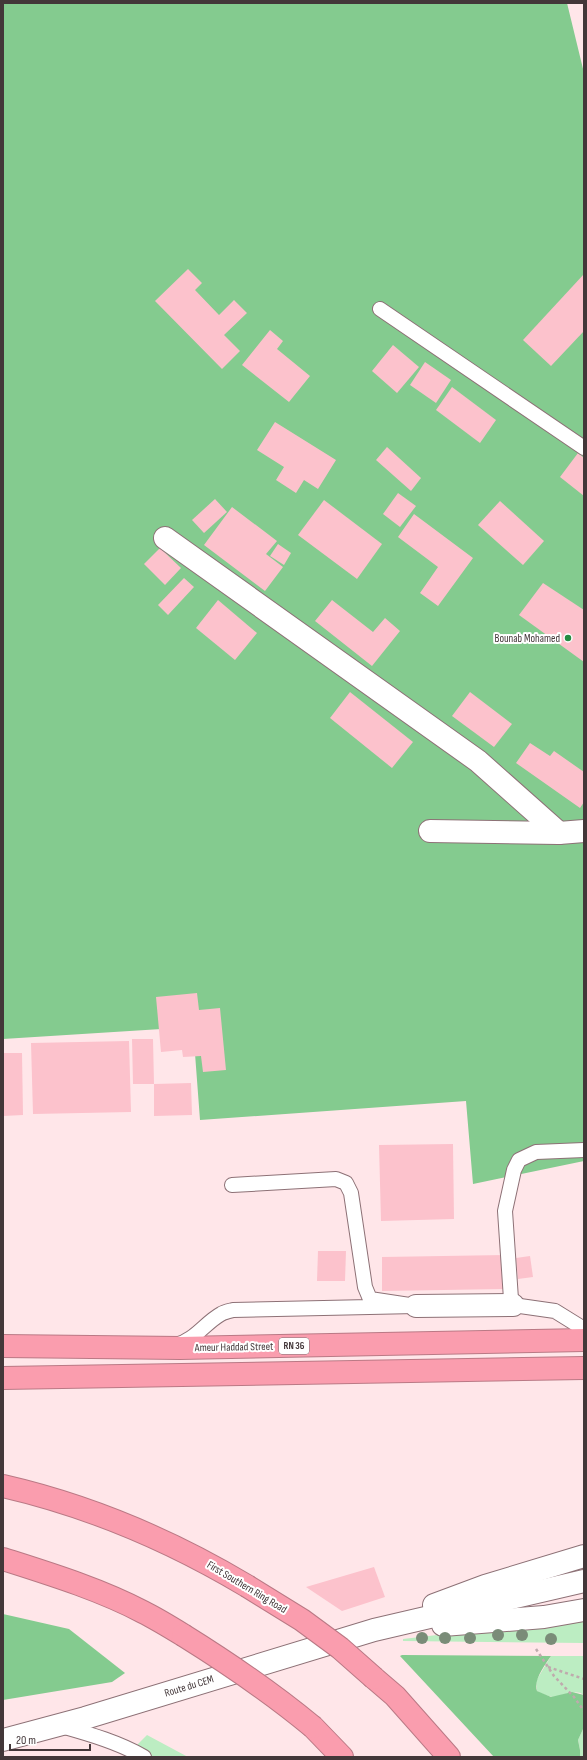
<svg xmlns="http://www.w3.org/2000/svg" width="587" height="1760" font-family="'Sofia Sans Condensed',sans-serif">
<style>
.green{fill:#bcedc2}
.forest{fill:#84cb8f}
.building{fill:#fcc2cc}
.lines{fill:none;stroke-linecap:round;stroke-linejoin:round}
.lane-casing{stroke:#8d7176;stroke-width:16}
.street-casing{stroke:#8d7176;stroke-width:24}
.secondary-casing{stroke:#8d7176;stroke-width:24}
.highway-casing{stroke:#ba7985;stroke-width:24}
.path{stroke:#bfaaad;stroke-width:2.5;stroke-dasharray:3 3;stroke-linecap:butt}
.lane{stroke:#fff;stroke-width:14}
.street{stroke:#fff;stroke-width:22}
.secondary{stroke:#fff;stroke-width:22}
.highway{stroke:#fa9dae;stroke-width:22}
.highway-bridge-casing{stroke:#ba7985;stroke-width:24;stroke-linecap:butt}
.highway-bridge{stroke:#fa9dae;stroke-width:22}
.tree{fill:#7a8c78}
.poi-dot{fill:#258c42;stroke:#fff;stroke-width:1.5}
.labels{text-anchor:middle;dominant-baseline:central;stroke-width:4;stroke-linejoin:round;paint-order:stroke}
.shield{fill:#fff;stroke:#7b7374;stroke-width:1}
.shield-label{font-size:10px;font-weight:bold;fill:#433739}
.poi-label{font-size:11px;fill:#433739;stroke:#fff;text-anchor:end}
.street-label{font-size:11px;fill:#433739;stroke:#fff}
</style>
<rect width="100%" height="100%" fill="#ffe6e9"/>
<g class="green">
<path d="M 584,1618 L 584,1643 L 403,1641 L 403,1639 Z"/>
<path d="M 551,1656 L 584,1656 L 584,1695 C 574,1688 562,1697 552,1697 C 548,1696 540,1693 537,1691 L 536,1681 Z"/>
<path d="M 584,1727 L 584,1757 L 580,1757 L 580,1750 L 578,1740 Z"/>
<path d="M 147,1735 L 188,1757 L 125,1757 Z"/>
</g>
<g class="forest">
<path d="M 3,3 L 567,3 L 584,73 L 584,1161 L 473,1184 L 466,1101 L 200,1120 L 193,1027 L 3,1039 Z"/>
<path d="M 3,1614 L 69,1629 L 125,1673 L 112,1682 L 3,1700 Z"/>
<path d="M 402,1655 L 551,1656 C 545,1665 533,1680 537,1691 L 551,1697 L 572,1692 L 584,1695 L 584,1727 L 578,1740 L 580,1750 L 580,1757 L 494,1757 L 400,1656 Z"/>
</g>
<g class="building">
<path d="M 188,269 L 202,283 L 195,290 L 219,315 L 234,300 L 247,313 L 224,335 L 240,351 L 222,369 L 155,301 Z"/>
<path d="M 584,274 L 584,331 L 551,366 L 523,340 Z"/>
<path d="M 270,330 L 283,341 L 277,349 L 310,376 L 289,402 L 242,365 Z"/>
<path d="M 393,345 L 419,367 L 397,393 L 372,371 Z"/>
<path d="M 425,362 L 451,380 L 436,403 L 410,385 Z"/>
<path d="M 452,387 L 496,420 L 480,443 L 436,410 Z"/>
<path d="M 275,422 L 336,460 L 318,489 L 304,480 L 296,493 L 276,480 L 284,467 L 257,450 Z"/>
<path d="M 387,447 L 421,478 L 411,491 L 376,460 Z"/>
<path d="M 578,453 L 584,458 L 584,496 L 560,477 Z"/>
<path d="M 398,493 L 416,506 L 400,527 L 383,514 Z"/>
<path d="M 215,499 L 227,512 L 204,533 L 192,520 Z"/>
<path d="M 324,500 L 382,544 L 357,579 L 298,535 Z"/>
<path d="M 500,501 L 544,541 L 523,565 L 478,525 Z"/>
<path d="M 232,507 L 277,541 L 266,554 L 283,567 L 265,591 L 204,545 Z"/>
<path d="M 414,514 L 473,558 L 438,606 L 420,593 L 438,567 L 398,537 Z"/>
<path d="M 278,544 L 291,553 L 284,565 L 270,556 Z"/>
<path d="M 160,548 L 181,568 L 165,585 L 144,564 Z"/>
<path d="M 184,578 L 194,587 L 168,615 L 158,605 Z"/>
<path d="M 543,583 L 584,610 L 584,662 L 519,615 Z"/>
<path d="M 218,600 L 257,633 L 235,660 L 196,628 Z"/>
<path d="M 332,600 L 373,632 L 385,618 L 400,631 L 372,666 L 315,621 Z"/>
<path d="M 350,692 L 413,742 L 392,768 L 330,718 Z"/>
<path d="M 470,692 L 512,724 L 494,747 L 452,716 Z"/>
<path d="M 530,743 L 550,756 L 554,751 L 584,772 L 584,802 L 580,808 L 516,763 Z"/>
<path d="M 197,993 L 199,1010 L 220,1008 L 226,1070 L 203,1072 L 201,1056 L 183,1057 L 182,1050 L 161,1052 L 156,997 Z"/>
<path d="M 132,1039 L 153,1039 L 154,1084 L 191,1083 L 192,1115 L 154,1116 L 154,1084 L 133,1084 Z"/>
<path d="M 129,1041 L 131,1112 L 33,1114 L 31,1043 Z"/>
<path d="M 3,1053 L 22,1053 L 23,1115 L 3,1116 Z"/>
<path d="M 453,1144 L 454,1219 L 381,1221 L 379,1145 Z"/>
<path d="M 318,1251 L 346,1251 L 345,1281 L 317,1281 Z"/>
<path d="M 505,1255 L 505,1289 L 382,1291 L 382,1257 Z"/>
<path d="M 530,1256 L 533,1277 L 518,1279 L 516,1258 Z"/>
<path d="M 374,1567 L 385,1597 L 342,1611 L 306,1587 Z"/>
</g>
<g class="lines">
<g class="lane-casing">
<g id="lane">
<path d="M 380,309 L 584,448"/>
<path d="M 584,1150 L 536,1152 L 519,1160 L 514,1170 L 505,1211 L 511,1299 L 513,1305 L 555,1311 L 584,1329"/>
<path d="M 176,1345 C 195,1340 205,1323 221,1314 C 224,1312 229,1311 233,1310 L 416,1306 L 370,1299 L 365,1287 L 351,1193 L 346,1183 L 336,1179 L 232,1185"/>
<path d="M 61,1726 C 89,1734 118,1742 144,1757"/>
</g>
</g>
<g class="street-casing">
<g id="street">
<path d="M 165,538 L 478,761 L 559,833"/>
<path d="M 430,831 L 559,833 L 584,831"/>
<path d="M 416,1306 L 513,1305"/>
</g>
</g>
<g class="secondary-casing">
<g id="secondary">
<path d="M 434,1605 L 485,1586 L 584,1556"/>
<path d="M 443,1625 L 544,1617 L 584,1610"/>
<path d="M 3,1740 L 85,1718 L 374,1630 L 584,1581"/>
</g>
</g>
<g class="highway-casing">
<g id="highway">
<path d="M 3,1346 L 180,1348 L 584,1340"/>
<path d="M 3,1378 L 584,1368"/>
<path d="M 3,1486 C 90,1506 170,1540 247,1586"/>
<path d="M 3,1559 C 50,1574 99,1589 143,1612 C 157,1619 170,1627 183,1635"/>
<path d="M 374,1678 L 395,1696 L 449,1757"/>
<path d="M 313,1727 L 342,1757"/>
</g>
</g>
<g class="path">
<path d="M 536,1649 L 554,1676 L 574,1697 L 584,1711"/>
<path d="M 548,1667 L 584,1679"/>
</g>
<use href="#lane" class="lane"/>
<use href="#street" class="street"/>
<use href="#secondary" class="secondary"/>
<use href="#highway" class="highway"/>
<g class="highway-bridge-casing">
<g id="highway-bridge">
<path d="M 247,1586 L 302,1620 L 340,1648 L 374,1678"/>
<path d="M 183,1635 C 228,1663 272,1693 313,1727"/>
</g>
</g>
<use href="#highway-bridge" class="highway-bridge"/>
</g>
<g class="tree">
<circle cx="498" cy="1635" r="6"/>
<circle cx="522" cy="1635" r="6"/>
<circle cx="422" cy="1638" r="6"/>
<circle cx="445" cy="1638" r="6"/>
<circle cx="470" cy="1638" r="6"/>
<circle cx="551" cy="1639" r="6"/>
</g>
<circle class="poi-dot" cx="568" cy="638" r="4"/>
<g class="labels">
<rect class="shield" x="279" y="1338" width="30" height="16" rx="3"/>
<g class="shield-label">
<text x="294" y="1346">RN 36</text>
</g>
<g class="poi-label">
<text x="560" y="638">Bounab Mohamed</text>
</g>
<g class="street-label">
<text transform="translate(234 1347) rotate(-1)">Ameur Haddad Street</text>
<text transform="translate(247 1587) rotate(31)">First Southern Ring Road</text>
<text transform="translate(189 1686) rotate(-17)">Route du CEM</text>
</g>
</g>
<rect width="587" height="1760" fill="none" stroke="#433739" stroke-width="8"/>
<path d="M10 1744v6h80v-6" fill="none" stroke="#433739" stroke-width="2"/>
<text x="16" y="1744" font-size="12" fill="#433739" stroke="#ffffff" stroke-width="3" paint-order="stroke">20 m</text>
</svg>
